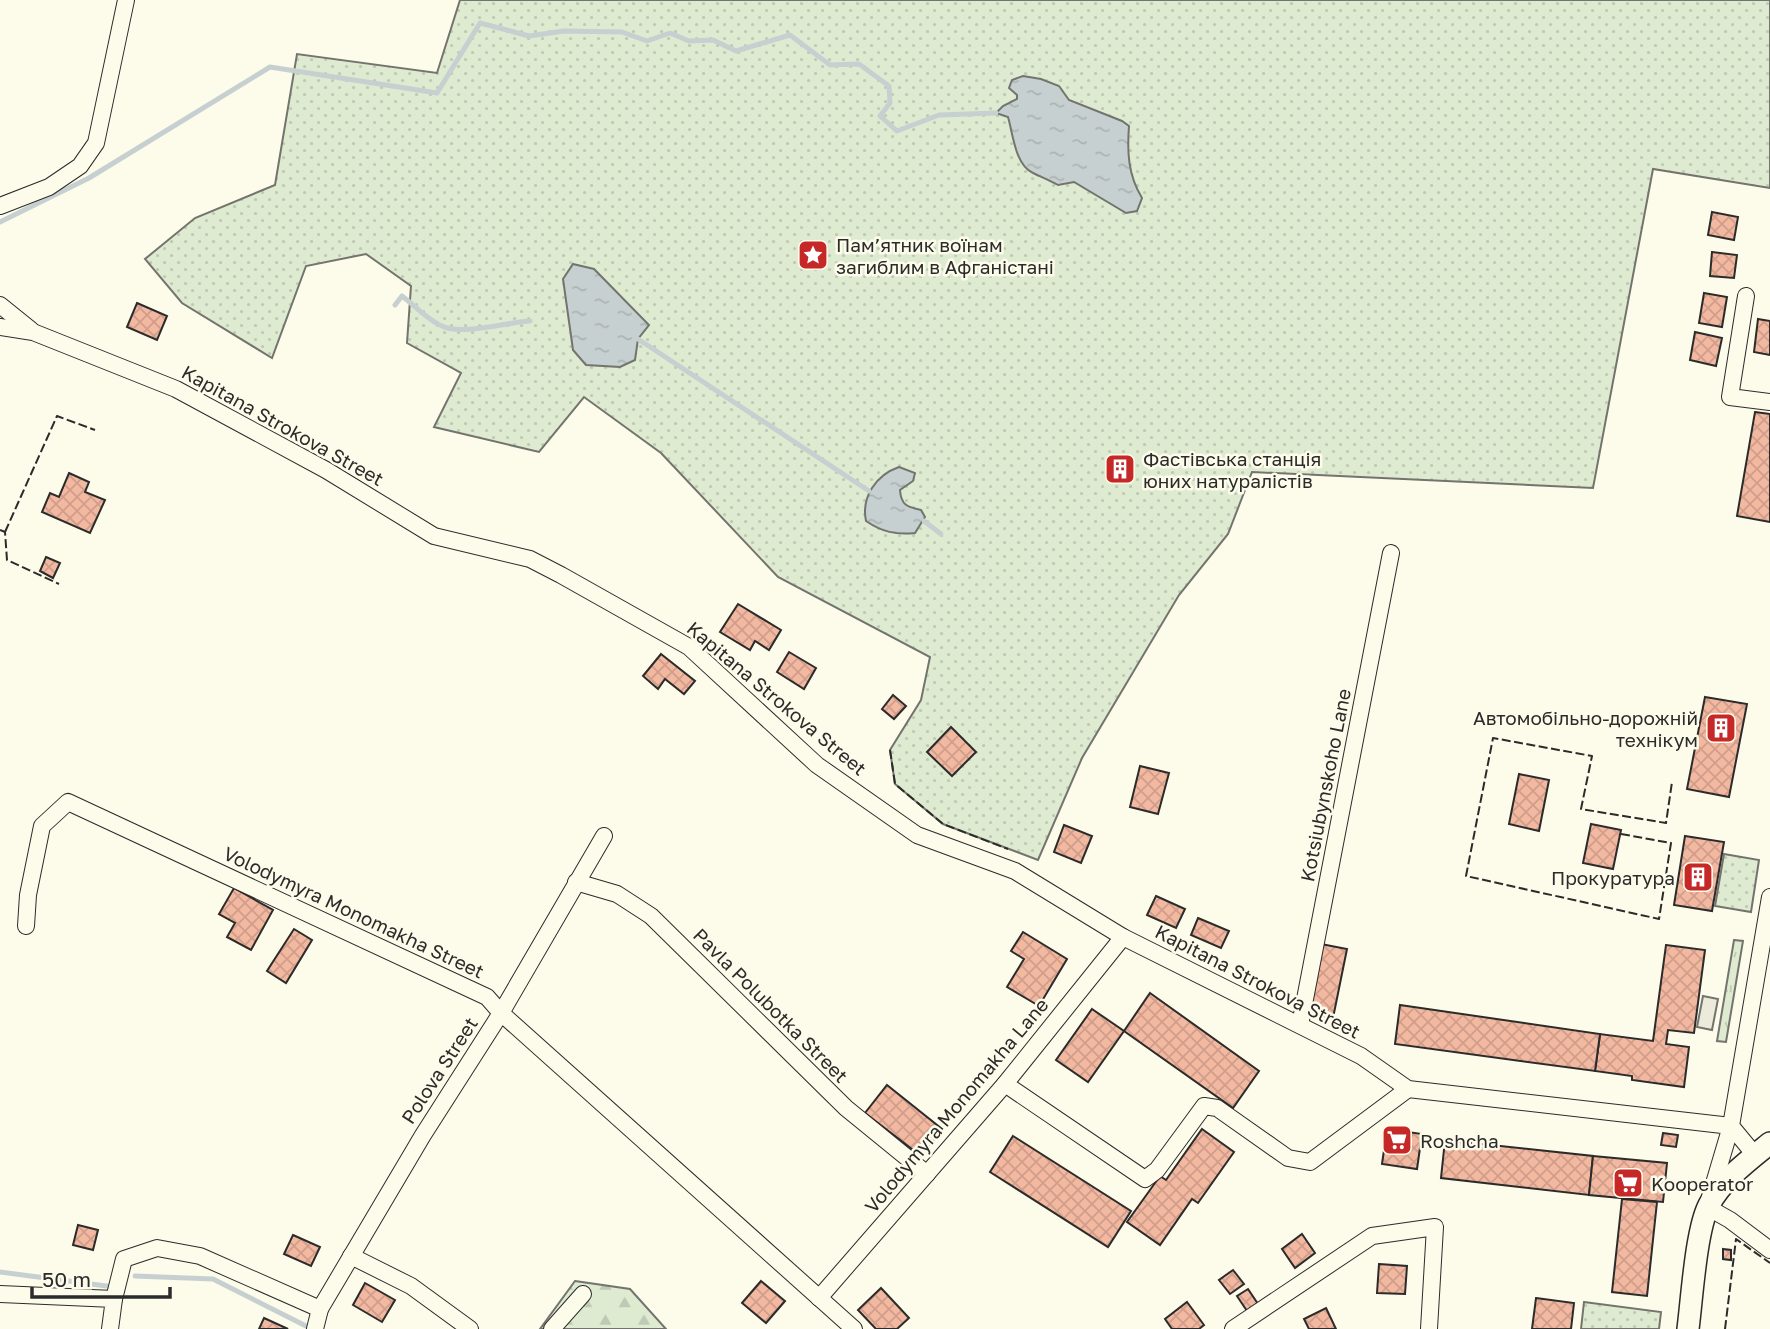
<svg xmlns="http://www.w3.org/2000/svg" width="1770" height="1329" font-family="'Golos Text',sans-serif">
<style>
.grass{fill:url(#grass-tufts);stroke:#74746e;stroke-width:2}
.forest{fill:url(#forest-firs);stroke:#74746e;stroke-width:2}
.park{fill:url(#park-dots);stroke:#74746e;stroke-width:2}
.parking{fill:#eceadb;stroke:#74746e;stroke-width:2}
.water{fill:url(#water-ripples);stroke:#74746e;stroke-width:2}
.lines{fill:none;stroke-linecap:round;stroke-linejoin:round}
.stream{stroke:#c7d0d0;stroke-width:5}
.building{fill:url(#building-cross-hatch);stroke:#2b2b2b;stroke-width:2}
.minor-casing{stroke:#2b2b2b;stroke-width:18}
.tertiary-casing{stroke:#2b2b2b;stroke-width:24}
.minor{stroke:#fdfbea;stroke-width:16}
.tertiary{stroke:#fdfbea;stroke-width:21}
.fence{stroke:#2b2b2b;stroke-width:2;stroke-dasharray:9 3.5;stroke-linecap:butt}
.labels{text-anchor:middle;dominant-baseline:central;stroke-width:5;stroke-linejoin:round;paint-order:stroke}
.poi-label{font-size:19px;fill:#2b2b2b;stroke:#fdfbea;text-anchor:start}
.street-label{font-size:19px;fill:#2b2b2b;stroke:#fdfbea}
</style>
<defs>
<pattern id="grass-tufts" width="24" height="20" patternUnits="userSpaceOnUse" patternTransform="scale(1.75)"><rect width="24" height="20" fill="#deebd1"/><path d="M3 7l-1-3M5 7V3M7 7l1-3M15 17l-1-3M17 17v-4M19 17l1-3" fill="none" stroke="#bfcab4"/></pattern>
<pattern id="forest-firs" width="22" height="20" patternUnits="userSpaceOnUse" patternTransform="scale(1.75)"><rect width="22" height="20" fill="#deebd1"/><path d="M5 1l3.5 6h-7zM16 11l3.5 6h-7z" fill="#bfcab4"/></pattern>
<pattern id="park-dots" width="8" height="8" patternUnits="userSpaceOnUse" patternTransform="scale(1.75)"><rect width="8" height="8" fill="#deebd1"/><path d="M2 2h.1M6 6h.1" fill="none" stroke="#bfcab4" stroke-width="1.8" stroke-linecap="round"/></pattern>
<pattern id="water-ripples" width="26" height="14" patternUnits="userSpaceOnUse" patternTransform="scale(1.75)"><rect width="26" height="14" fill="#c7d0d0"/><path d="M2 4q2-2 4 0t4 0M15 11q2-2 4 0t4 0" fill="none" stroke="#abb3b3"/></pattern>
<pattern id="building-cross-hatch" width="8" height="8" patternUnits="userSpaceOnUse" patternTransform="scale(1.75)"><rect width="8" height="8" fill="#f2b8a0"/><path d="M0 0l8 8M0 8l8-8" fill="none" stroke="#d09e8a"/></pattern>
</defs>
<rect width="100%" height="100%" fill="#fdfbea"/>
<path class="grass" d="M 1734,940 L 1743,941 L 1726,1042 L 1717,1041 Z"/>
<path class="forest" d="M 575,1281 L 630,1289 L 666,1329 L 540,1329 Z"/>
<g class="park">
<path d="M 460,0 L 1770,0 L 1770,188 L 1653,169 L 1593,488 L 1252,472 L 1228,534 L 1179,595 L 1082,758 L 1038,860 L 943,824 L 895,784 L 890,750 L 921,700 L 930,657 L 778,577 L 661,453 L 584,397 L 539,452 L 434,427 L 461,373 L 407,343 L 411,286 L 366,254 L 306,266 L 272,358 L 182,303 L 145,259 L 195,218 L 275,185 L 297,54 L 437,73 Z"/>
<path d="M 1724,854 L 1759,860 L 1751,912 L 1715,906 Z"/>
<path d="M 1584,1302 L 1661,1312 L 1659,1329 L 1581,1329 Z"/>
</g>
<path class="parking" d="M 1703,996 L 1718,999 L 1712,1030 L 1697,1027 Z"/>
<g class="water">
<path d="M 1023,76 L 1041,79 L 1059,86 L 1069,100 L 1122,121 L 1129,126 C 1127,152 1128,175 1142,198 L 1137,211 L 1126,213 L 1074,182 L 1058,185 C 1049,180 1041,177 1033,173 C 1015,165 1013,134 1008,117 L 996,113 L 1003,106 L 1017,99 L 1017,95 L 1009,88 L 1012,80 Z"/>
<path d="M 573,264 L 594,269 L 649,325 L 638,339 L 635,360 L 620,367 L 586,365 L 573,350 L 563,279 Z"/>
<path d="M 899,467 L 915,473 L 913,481 L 900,490 C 901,505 907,507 921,510 L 925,517 L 915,533 C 896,535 882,532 866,521 C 861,497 876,475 899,467 Z"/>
</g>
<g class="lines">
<g class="stream">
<path d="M 0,222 L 89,178 L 270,67 L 437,93 L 480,23 L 529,36 L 564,31 L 622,32 L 647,41 L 670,33 L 689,41 L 713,40 L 736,51 L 790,35 L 830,65 L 859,64 L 889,86 L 890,103 L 880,116 L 897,131 L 939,115 L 996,113"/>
<path d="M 395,305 L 402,296 C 414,305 428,320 442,326 C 462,336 507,322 530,321"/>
<path d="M 638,339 L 869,491"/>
<path d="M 924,521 L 941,534"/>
<path d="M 0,1272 L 114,1287"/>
<path d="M 135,1276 L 213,1279 L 306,1326"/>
</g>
</g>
<g class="building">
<path d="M 1712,212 L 1738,217 L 1734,240 L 1708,235 Z"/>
<path d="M 1712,252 L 1737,255 L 1734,278 L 1710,276 Z"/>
<path d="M 1704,293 L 1727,297 L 1722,327 L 1699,323 Z"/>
<path d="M 137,303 L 167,316 L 157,340 L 127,327 Z"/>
<path d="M 1758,319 L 1770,321 L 1770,355 L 1754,352 Z"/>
<path d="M 1695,332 L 1722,338 L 1716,366 L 1690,360 Z"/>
<path d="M 1755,412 L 1770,414 L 1770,522 L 1737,516 Z"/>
<path d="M 1116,458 L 1128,462 L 1123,479 L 1111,476 Z"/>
<path d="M 69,473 L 89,482 L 85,492 L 105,500 L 90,533 L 42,512 L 50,493 L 59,497 Z"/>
<path d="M 46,557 L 60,563 L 53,578 L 40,571 Z"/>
<path d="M 738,604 L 781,630 L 769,650 L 755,641 L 750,650 L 720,632 Z"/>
<path d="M 789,652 L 816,668 L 804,689 L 777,672 Z"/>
<path d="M 661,654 L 695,681 L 684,694 L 665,679 L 658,689 L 643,676 Z"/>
<path d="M 893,695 L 906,706 L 894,719 L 882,709 Z"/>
<path d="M 1705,697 L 1747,704 L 1729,797 L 1687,789 Z"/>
<path d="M 951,727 L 976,752 L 952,776 L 927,752 Z"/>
<path d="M 1140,766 L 1169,773 L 1158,814 L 1130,807 Z"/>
<path d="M 1519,774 L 1549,780 L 1539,831 L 1509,824 Z"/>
<path d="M 1591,824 L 1621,830 L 1613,869 L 1583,863 Z"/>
<path d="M 1064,825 L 1092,836 L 1081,863 L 1054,852 Z"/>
<path d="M 1685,836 L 1724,842 L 1712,911 L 1674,905 Z"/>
<path d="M 234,888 L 273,910 L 251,950 L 227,937 L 235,923 L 219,914 Z"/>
<path d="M 1156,896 L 1185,909 L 1176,928 L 1147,915 Z"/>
<path d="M 1198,918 L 1229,931 L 1221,948 L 1191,935 Z"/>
<path d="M 294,929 L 312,940 L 286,983 L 267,971 Z"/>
<path d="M 1023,932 L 1067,959 L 1039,1006 L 1007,987 L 1024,959 L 1011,951 Z"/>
<path d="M 1321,944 L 1347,949 L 1333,1018 L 1308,1013 Z"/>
<path d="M 1666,945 L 1705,950 L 1694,1033 L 1668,1030 L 1666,1044 L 1689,1047 L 1684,1087 L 1632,1080 L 1632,1076 L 1595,1071 L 1600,1034 L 1653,1041 Z"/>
<path d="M 1150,993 L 1259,1071 L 1233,1108 L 1124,1031 Z"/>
<path d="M 1400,1005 L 1600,1034 L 1595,1071 L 1395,1044 Z"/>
<path d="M 1092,1009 L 1124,1031 L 1088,1082 L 1056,1060 Z"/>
<path d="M 887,1085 L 942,1129 L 921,1156 L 865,1113 Z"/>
<path d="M 1202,1129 L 1234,1152 L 1198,1203 L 1192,1199 L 1160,1245 L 1127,1222 L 1160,1176 L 1166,1180 Z"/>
<path d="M 1387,1129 L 1422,1134 L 1417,1169 L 1382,1164 Z"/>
<path d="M 1663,1133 L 1678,1135 L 1676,1147 L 1661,1145 Z"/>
<path d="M 1013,1136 L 1131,1211 L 1108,1247 L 990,1172 Z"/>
<path d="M 1445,1140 L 1593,1156 L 1589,1195 L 1441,1178 Z"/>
<path d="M 1593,1156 L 1667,1163 L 1663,1202 L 1589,1195 Z"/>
<path d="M 1622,1199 L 1657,1202 L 1647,1296 L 1612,1292 Z"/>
<path d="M 78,1225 L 98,1230 L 93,1250 L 73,1245 Z"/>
<path d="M 1302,1234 L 1315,1253 L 1295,1268 L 1282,1249 Z"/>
<path d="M 293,1235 L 320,1247 L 311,1266 L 284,1254 Z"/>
<path d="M 1723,1249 L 1731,1250 L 1731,1260 L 1723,1259 Z"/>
<path d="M 1379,1264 L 1407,1266 L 1405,1294 L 1377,1293 Z"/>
<path d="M 1233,1270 L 1244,1284 L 1230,1294 L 1219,1280 Z"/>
<path d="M 761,1281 L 785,1301 L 766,1323 L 742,1303 Z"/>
<path d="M 365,1283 L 395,1300 L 382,1322 L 353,1305 Z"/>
<path d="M 881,1288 L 909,1318 L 897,1329 L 876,1329 L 858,1310 Z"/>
<path d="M 1248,1289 L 1258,1304 L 1247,1311 L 1237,1296 Z"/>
<path d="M 1536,1298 L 1574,1303 L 1571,1329 L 1532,1329 Z"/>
<path d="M 1187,1302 L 1204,1325 L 1199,1329 L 1172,1329 L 1165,1319 Z"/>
<path d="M 1326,1308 L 1336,1329 L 1309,1329 L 1304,1319 Z"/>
<path d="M 264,1318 L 288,1329 L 259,1329 Z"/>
</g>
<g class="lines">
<g class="minor-casing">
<g id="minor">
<path d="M 0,206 L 49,187 L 80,166 L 96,143 L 126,0"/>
<path d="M 1746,296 L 1730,397 L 1770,402"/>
<path d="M 0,305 L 31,330"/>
<path d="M 0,327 L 33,332 L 176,389 L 326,470 L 434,536 L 530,559 L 561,575 L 689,647 L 817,765 L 917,835 L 1015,871 L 1123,937 L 1361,1056 L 1408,1089 L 1731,1126 L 1707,1207 L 1730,1220 L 1770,1250"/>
<path d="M 576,882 L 617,894 L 651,916 L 846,1108 L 927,1174"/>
<path d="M 26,926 L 28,895 L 42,826 L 68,802 L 487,997 L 501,1013 L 854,1329"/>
<path d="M 1300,1025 L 1391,553"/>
<path d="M 1005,1084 L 1145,1179 L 1157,1170 L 1204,1106 L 1217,1108 L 1288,1158 L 1310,1162 L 1408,1089"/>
<path d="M 1755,1155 L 1731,1126 L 1770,897"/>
<path d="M 351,1256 L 411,1286 L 470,1329"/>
<path d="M 0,1294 L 114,1299 L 110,1329"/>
<path d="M 819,1298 L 1005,1084 L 1123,937"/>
<path d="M 114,1299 L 124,1259 L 157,1248 L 200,1256 L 320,1309"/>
<path d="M 315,1329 L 320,1309 L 423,1135 L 501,1013 L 604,836"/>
<path d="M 552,1329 L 583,1294"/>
<path d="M 1233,1329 L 1372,1236 L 1435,1227 L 1429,1329"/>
</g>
</g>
<g class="tertiary-casing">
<path id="tertiary" d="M 1688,1329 C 1692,1298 1696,1230 1709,1205 C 1721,1181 1749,1160 1770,1143"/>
</g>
<use href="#minor" class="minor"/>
<use href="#tertiary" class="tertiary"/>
<g class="fence">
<path d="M 0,530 L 5,532 L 7,560 L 59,584"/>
<path d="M 5,532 L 57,416 L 95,430"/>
<path d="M 890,750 L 895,784 L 943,824 L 1008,849"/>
<path d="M 1621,834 L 1671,843 L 1659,919 L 1466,876 L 1493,738 L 1592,756 L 1581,809 L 1666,823 L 1672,782"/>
<path d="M 1725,1329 L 1736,1239 L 1770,1263"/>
</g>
</g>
<defs>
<g id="sight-square" transform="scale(1.575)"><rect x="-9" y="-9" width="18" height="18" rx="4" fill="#c62828" stroke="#fdfbea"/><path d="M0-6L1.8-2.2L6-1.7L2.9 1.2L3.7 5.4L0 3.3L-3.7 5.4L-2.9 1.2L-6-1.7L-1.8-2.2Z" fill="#fff"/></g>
<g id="building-square" transform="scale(1.575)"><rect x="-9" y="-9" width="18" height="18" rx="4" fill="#c62828" stroke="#fdfbea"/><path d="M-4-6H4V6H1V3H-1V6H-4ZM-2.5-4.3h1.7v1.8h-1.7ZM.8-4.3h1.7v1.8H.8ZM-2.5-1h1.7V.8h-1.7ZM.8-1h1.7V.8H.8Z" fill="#fff"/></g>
<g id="supermarket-square" transform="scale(1.575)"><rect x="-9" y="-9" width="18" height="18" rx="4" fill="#c62828" stroke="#fdfbea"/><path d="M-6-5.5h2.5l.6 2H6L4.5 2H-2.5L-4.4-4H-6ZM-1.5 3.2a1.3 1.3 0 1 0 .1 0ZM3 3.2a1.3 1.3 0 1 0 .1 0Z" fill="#fff"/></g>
</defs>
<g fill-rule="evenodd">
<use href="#sight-square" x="813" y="255"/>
<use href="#building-square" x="1120" y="469"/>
<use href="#building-square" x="1721" y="728"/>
<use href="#building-square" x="1698" y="877"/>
<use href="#supermarket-square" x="1397" y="1140"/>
<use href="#supermarket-square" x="1628" y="1183"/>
</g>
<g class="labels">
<g class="poi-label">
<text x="836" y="244">Пам’ятник воїнам<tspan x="836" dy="22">загиблим в Афганістані</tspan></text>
<text x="1143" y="458">Фастівська станція<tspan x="1143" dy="22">юних натуралістів</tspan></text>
<text x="1698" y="717" text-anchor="end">Автомобільно-дорожній<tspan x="1698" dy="22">технікум</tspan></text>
<text x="1675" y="877" text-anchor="end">Прокуратура</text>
<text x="1420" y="1140">Roshcha</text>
<text x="1651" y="1183">Kooperator</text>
</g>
<g class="street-label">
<text transform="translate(283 425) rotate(29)">Kapitana Strokova Street</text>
<text transform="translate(777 698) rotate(40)">Kapitana Strokova Street</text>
<text transform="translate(1325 785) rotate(-79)">Kotsiubynskoho Lane</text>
<text transform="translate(354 912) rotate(25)">Volodymyra Monomakha Street</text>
<text transform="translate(1258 981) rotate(27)">Kapitana Strokova Street</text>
<text transform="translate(771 1005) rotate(45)">Pavla Polubotka Street</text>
<text transform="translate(439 1070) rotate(-57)">Polova Street</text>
<text transform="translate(956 1105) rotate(-50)">Volodymyra Monomakha Lane</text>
</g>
</g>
<path d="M32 1287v10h138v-10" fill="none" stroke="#2b2b2b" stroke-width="3.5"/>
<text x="42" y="1287" font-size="21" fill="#2b2b2b" stroke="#fdfbea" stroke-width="5" paint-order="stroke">50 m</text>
</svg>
